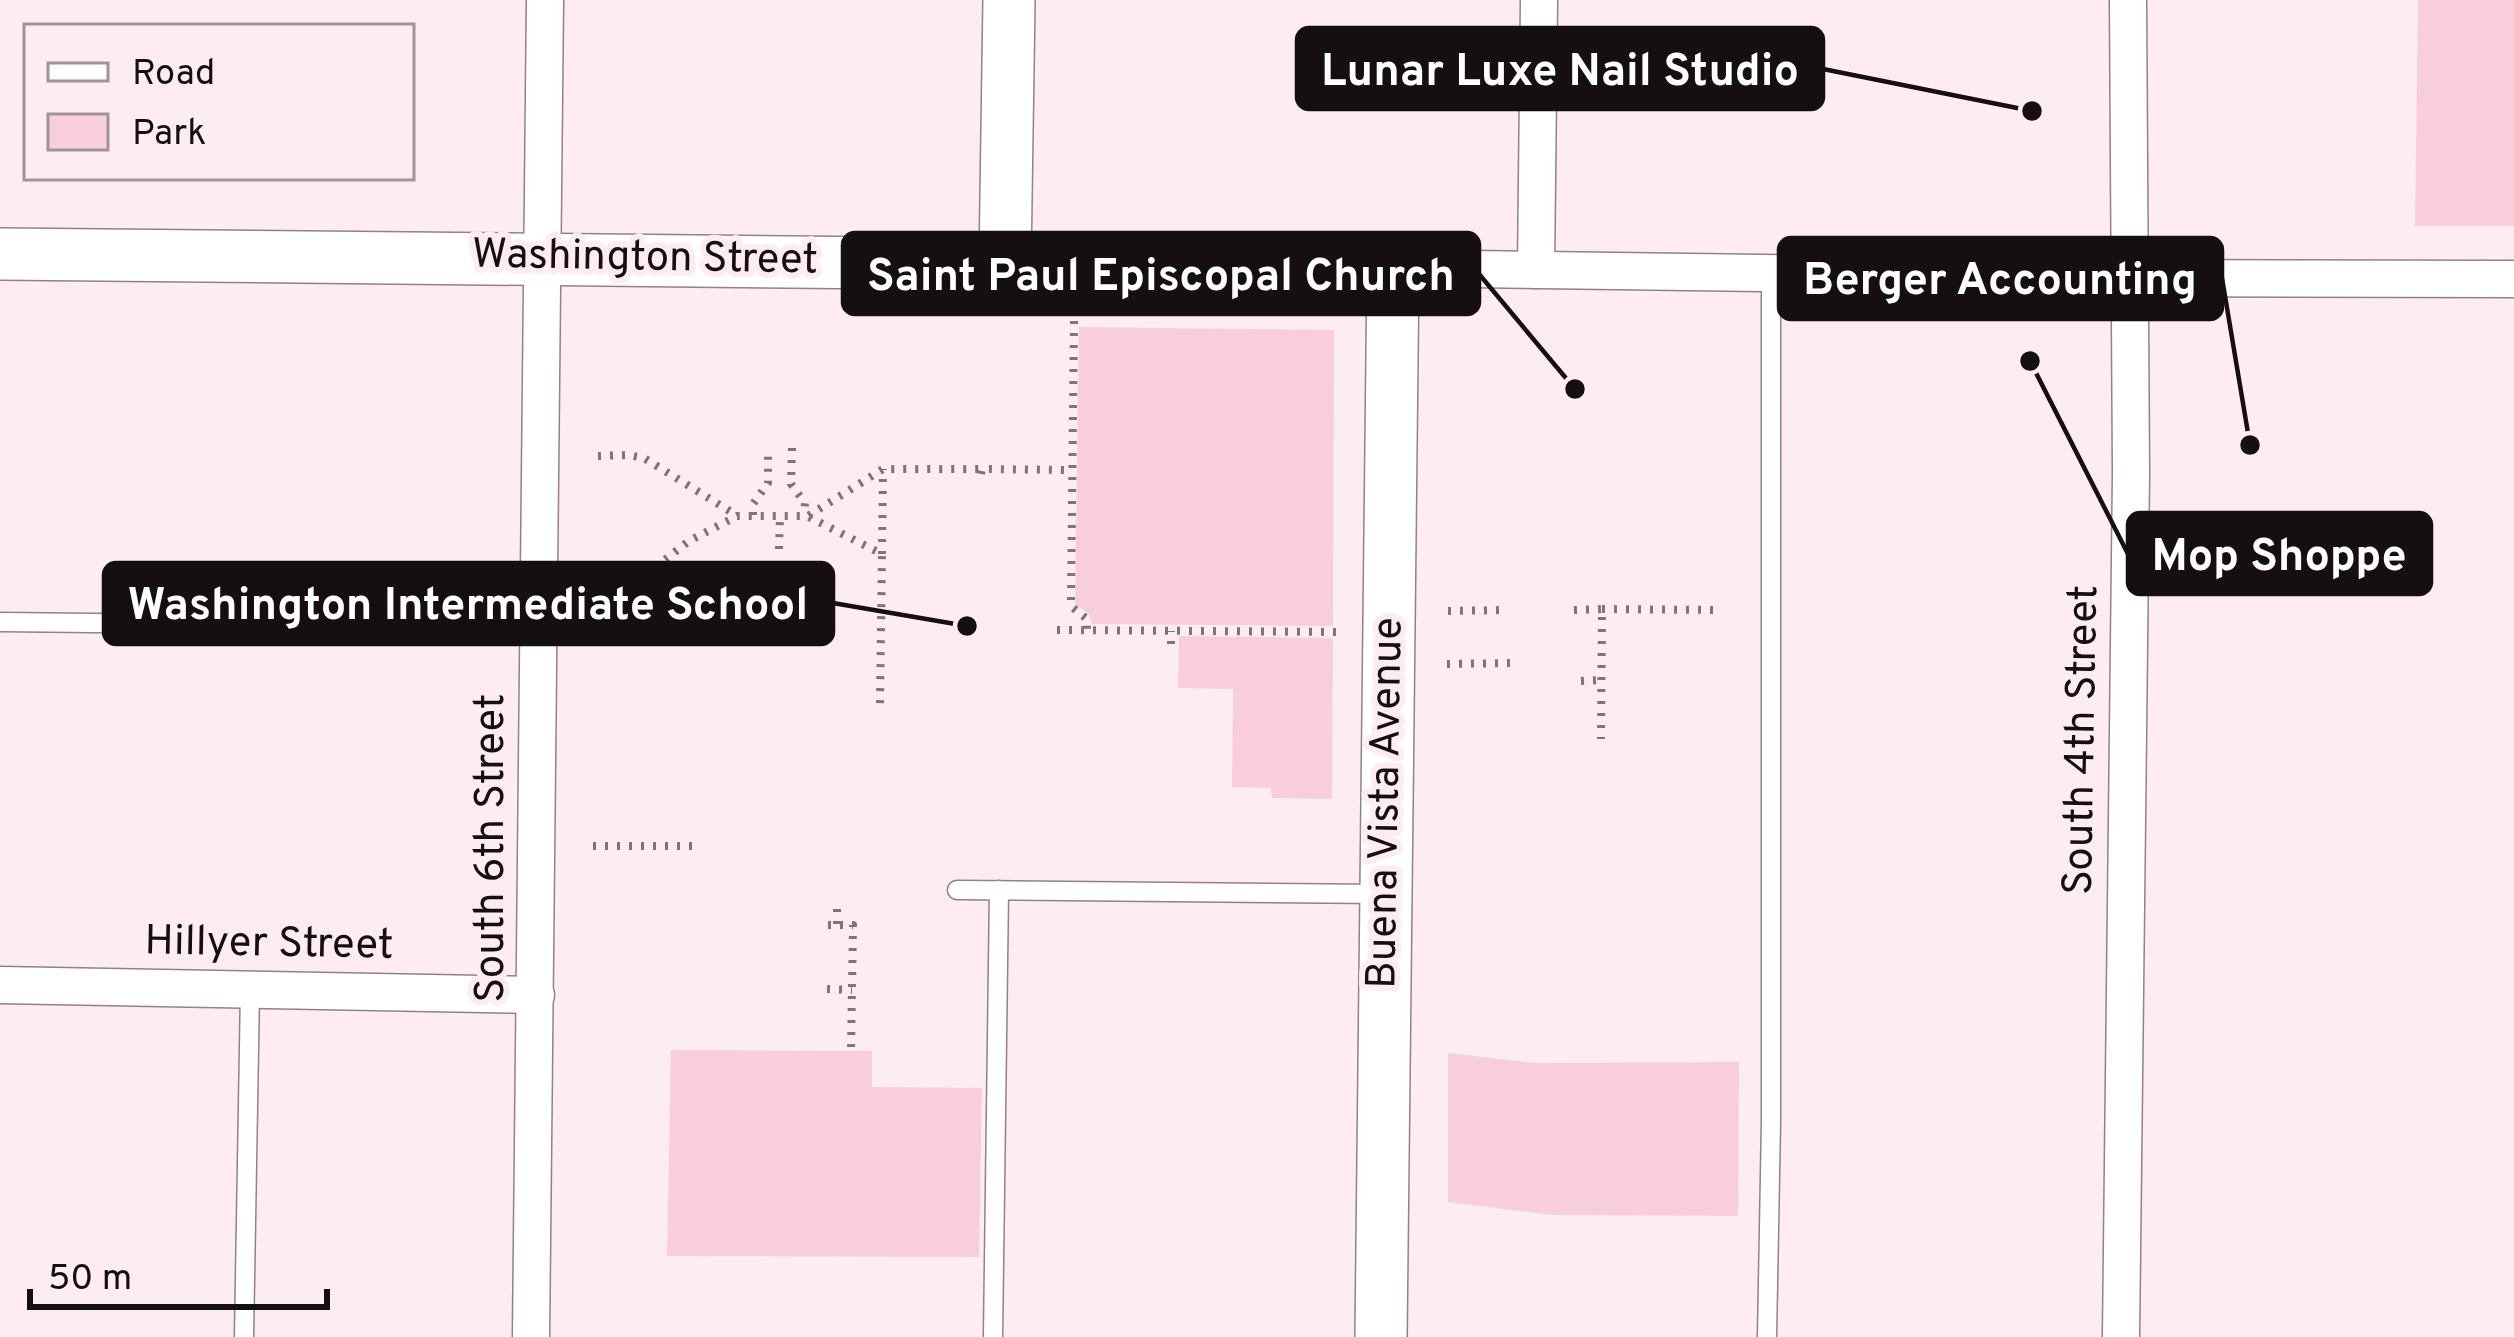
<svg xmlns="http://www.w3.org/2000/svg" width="2514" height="1337" font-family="Overpass,sans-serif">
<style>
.green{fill:#f8cedf}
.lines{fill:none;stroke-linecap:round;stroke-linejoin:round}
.lane-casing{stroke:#938088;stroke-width:21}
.street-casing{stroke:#938088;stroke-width:39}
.secondary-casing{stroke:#938088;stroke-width:54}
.path{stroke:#7f7478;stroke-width:8;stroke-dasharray:3 9;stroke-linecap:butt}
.lane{stroke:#fff;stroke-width:18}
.street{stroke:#fff;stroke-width:36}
.secondary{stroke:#fff;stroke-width:51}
.labels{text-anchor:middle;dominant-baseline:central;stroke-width:12;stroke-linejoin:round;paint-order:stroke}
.street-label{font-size:42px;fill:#150f11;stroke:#fdecf2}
.leader{fill:none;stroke:#150f11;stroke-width:4.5}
.callout-dot{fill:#150f11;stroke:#fdecf2;stroke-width:4.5}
.callout{fill:#150f11;stroke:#150f11;stroke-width:4.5}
.callout-label{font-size:45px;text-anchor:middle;font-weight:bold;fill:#fff}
</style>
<rect width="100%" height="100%" fill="#fdecf2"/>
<g class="green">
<path d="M 2418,0 L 2514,0 L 2514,226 L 2415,226 Z"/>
<path d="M 1079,327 L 1334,330 L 1333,626 L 1092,624 L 1088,613 L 1075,604 Z"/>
<path d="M 1179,636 L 1333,638 L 1332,799 L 1272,798 L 1271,788 L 1232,787 L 1233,689 L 1178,688 Z"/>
<path d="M 671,1050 L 872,1051 L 872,1087 L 982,1088 L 979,1257 L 667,1256 Z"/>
<path d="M 1448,1053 L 1534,1063 L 1739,1062 L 1738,1216 L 1551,1215 L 1448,1202 Z"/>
</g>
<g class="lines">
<g class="lane-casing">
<g id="lane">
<path d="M 0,622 L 538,628"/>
<path d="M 957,890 L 1382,894"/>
<path d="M 244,1337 L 250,990"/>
<path d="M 993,1337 L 999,890"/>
<path d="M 1767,1337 L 1771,1121 L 1771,273"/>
</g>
</g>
<g class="street-casing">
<g id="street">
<path d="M 1393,268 L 2130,278 L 2514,279"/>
<path d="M 1536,270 L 1539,0"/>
<path d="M 0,985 L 536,995"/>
<path d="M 531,1337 L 545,0"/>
<path d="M 2121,1337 L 2131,473 L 2128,0"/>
</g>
</g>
<g class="secondary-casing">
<g id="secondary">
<path d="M 0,254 L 1393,268 L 1381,1337"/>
<path d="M 1005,263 L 1009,0"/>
</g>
</g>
<g class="path">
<path d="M 1074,321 L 1071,600 L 1072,607 L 1087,619 L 1087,630"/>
<path d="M 792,448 L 791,484 L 805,503 L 804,515"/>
<path d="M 598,456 L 628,455 L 644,458 L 736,515"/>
<path d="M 981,474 L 982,469 L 1072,470"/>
<path d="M 753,515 L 753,504 L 768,483 L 768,448"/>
<path d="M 809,517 L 882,554 L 880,705"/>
<path d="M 779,549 L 780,516"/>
<path d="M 882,554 L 883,469"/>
<path d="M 597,575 L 642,573 L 658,565 L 689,541 L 737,516 L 808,516 L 883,469 L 982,469"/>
<path d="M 1602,609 L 1717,610"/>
<path d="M 1574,610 L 1602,609 L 1601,739"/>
<path d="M 1448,611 L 1506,610"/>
<path d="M 1057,630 L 1339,632"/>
<path d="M 1171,644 L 1171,631"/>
<path d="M 1447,664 L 1510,663"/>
<path d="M 1581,681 L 1602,680"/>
<path d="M 593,846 L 695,846"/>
<path d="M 837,924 L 837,901"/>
<path d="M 828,925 L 853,925 L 851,1051"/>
<path d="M 827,989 L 852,990"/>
</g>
<use href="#lane" class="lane"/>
<use href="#street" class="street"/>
<use href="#secondary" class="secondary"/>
</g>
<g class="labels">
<g class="street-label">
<text transform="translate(645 259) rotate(1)">Washington Street</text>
<text transform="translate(2083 740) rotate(-89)">South 4th Street</text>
<text transform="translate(1387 803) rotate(-89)">Buena Vista Avenue</text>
<text transform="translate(492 848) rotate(-90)">South 6th Street</text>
<text transform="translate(269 945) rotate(1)">Hillyer Street</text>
</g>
</g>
<path class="leader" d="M2032 111L1823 69M1575 389L1479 274M2250 445L2222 278M2030 361L2128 554M967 626L833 603"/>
<g class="callout-dot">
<circle cx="2032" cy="111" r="12"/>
<circle cx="1575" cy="389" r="12"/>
<circle cx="2250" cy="445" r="12"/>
<circle cx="2030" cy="361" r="12"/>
<circle cx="967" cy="626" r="12"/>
</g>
<g class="callout">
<rect x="1297" y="28" width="526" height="81" rx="12"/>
<rect x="843" y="233" width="636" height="81" rx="12"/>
<rect x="1779" y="238" width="443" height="81" rx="12"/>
<rect x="2128" y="513" width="303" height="81" rx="12"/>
<rect x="104" y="563" width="729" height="81" rx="12"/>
</g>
<g class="callout-label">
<text x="1560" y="85">Lunar Luxe Nail Studio</text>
<text x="1161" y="290">Saint Paul Episcopal Church</text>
<text x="2000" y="294">Berger Accounting</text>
<text x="2279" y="570">Mop Shoppe</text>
<text x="468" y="619">Washington Intermediate School</text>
</g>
<rect x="24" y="24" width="390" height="156" fill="#fdecf2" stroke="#a09498" stroke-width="3"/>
<rect x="48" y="63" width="60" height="18" fill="#ffffff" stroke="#a09498" stroke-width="3"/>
<text x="132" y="84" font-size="36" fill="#150f11">Road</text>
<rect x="48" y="114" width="60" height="36" fill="#f8cedf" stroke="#a09498" stroke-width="3"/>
<text x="132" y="144" font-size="36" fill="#150f11">Park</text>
<path d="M30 1289v18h297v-18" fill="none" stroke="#150f11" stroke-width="6"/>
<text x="48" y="1289" font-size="36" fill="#150f11" stroke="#fdecf2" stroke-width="9" paint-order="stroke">50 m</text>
</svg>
